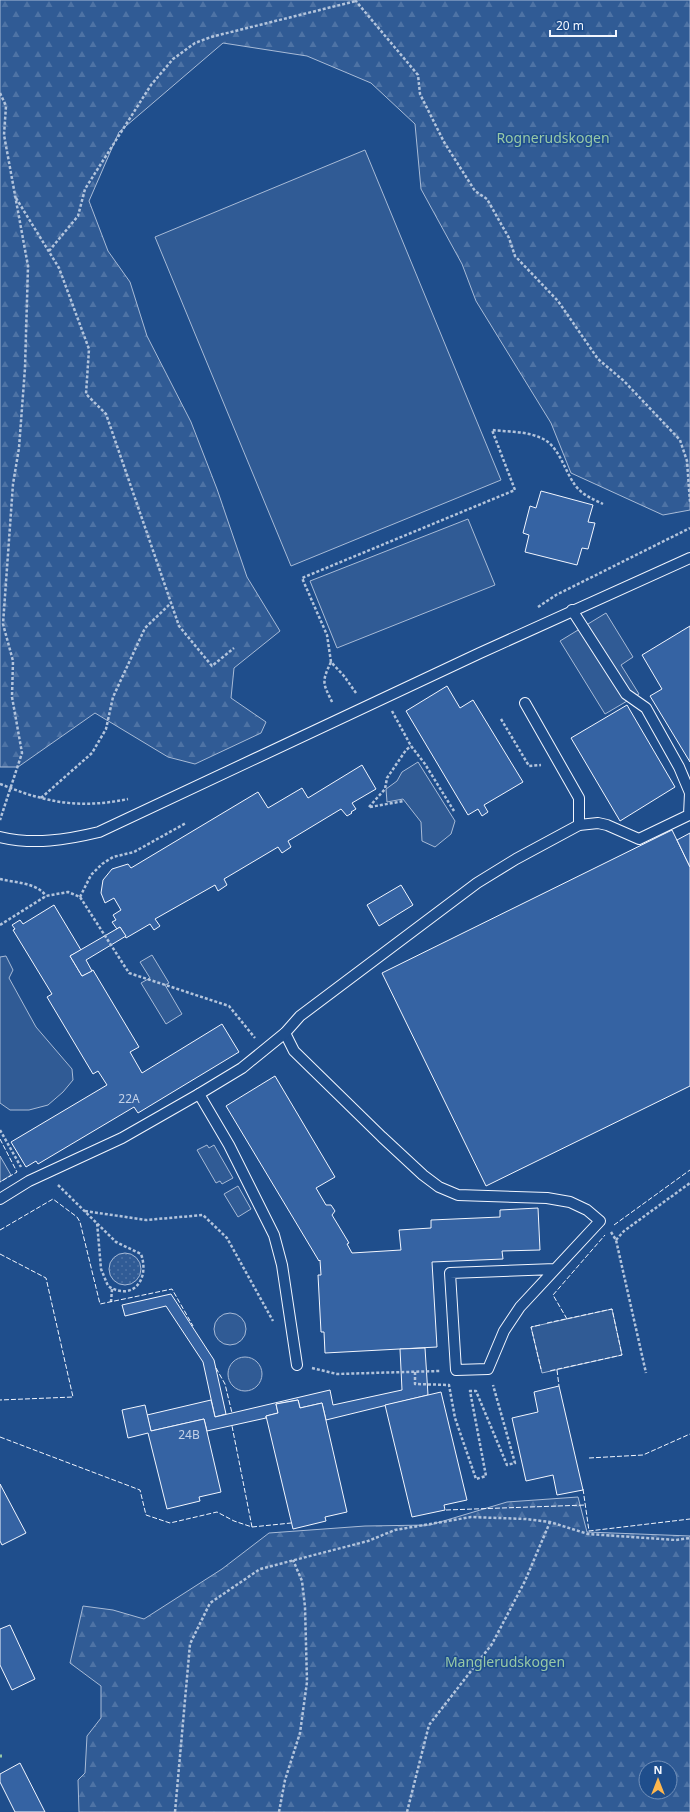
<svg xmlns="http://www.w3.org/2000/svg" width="690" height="1812" font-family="'Noto Sans',sans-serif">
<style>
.grass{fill:url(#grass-dots);stroke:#a8bbd7}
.forest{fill:url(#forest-firs);stroke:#a8bbd7;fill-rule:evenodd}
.built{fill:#305b95;stroke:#a8bbd7}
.building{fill:#3563a3;stroke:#f2f6ff}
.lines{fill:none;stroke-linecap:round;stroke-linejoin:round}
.lane-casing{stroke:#f2f6ff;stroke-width:12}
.path{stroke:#b3c4dc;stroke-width:2.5;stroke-dasharray:3 2;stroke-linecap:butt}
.lane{stroke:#1f4e8c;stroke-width:10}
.hedge{stroke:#97c8a6;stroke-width:3;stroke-dasharray:2 3;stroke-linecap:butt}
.fence{stroke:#f2f6ff;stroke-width:1;stroke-dasharray:5 2;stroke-linecap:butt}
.labels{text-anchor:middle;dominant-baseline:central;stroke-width:3;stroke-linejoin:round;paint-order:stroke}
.number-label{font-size:12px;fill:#c3d1e8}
.park-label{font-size:14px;fill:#97c8a6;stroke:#1f4e8c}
</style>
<defs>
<pattern id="grass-dots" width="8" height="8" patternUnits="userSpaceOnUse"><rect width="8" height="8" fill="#305b95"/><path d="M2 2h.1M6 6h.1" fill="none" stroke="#4e73a5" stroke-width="1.8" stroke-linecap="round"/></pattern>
<pattern id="forest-firs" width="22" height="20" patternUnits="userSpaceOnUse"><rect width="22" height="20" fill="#305b95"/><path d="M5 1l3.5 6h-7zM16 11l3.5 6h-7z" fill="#4e73a5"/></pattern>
</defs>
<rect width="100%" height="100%" fill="#1f4e8c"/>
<circle class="grass" cx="125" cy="1269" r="16"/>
<g class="forest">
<path d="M 0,0 L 690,0 L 690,510 L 663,515 L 571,473 L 551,423 L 476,301 L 462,264 L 421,189 L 415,124 L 371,83 L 307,56 L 223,43 L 119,132 L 89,201 L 108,251 L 130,282 L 147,336 L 191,422 L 217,489 L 247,577 L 280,631 L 234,668 L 231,698 L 266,722 L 261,733 L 195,764 L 168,757 L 95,713 L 18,767 L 0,767 Z"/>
<path d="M 578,1497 L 587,1532 L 690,1536 L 690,1812 L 79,1812 L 78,1780 L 85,1773 L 87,1736 L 101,1718 L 101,1686 L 70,1663 L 83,1606 L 113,1610 L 144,1619 L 222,1569 L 269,1533 L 365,1526 L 430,1525 L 507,1502 ZM 646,1768 L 670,1768 L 670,1792 L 646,1792 Z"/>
</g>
<g class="built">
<path d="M 365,150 L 501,480 L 291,566 L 155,237 Z"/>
<path d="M 468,519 L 495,585 L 337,648 L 310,581 Z"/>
<path d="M 606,613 L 633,657 L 621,665 L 639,694 L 605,714 L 560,641 Z"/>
<path d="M 418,762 L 455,821 L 451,834 L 435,847 L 422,841 L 421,822 L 403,799 L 387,802 L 386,789 L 397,781 L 402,772 Z"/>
<path d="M 152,955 L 169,983 L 165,985 L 182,1014 L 166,1024 L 141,983 L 150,978 L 140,962 Z"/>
<path d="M 6,956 L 13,970 L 9,978 L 36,1027 L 72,1069 L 73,1080 L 63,1092 L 48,1105 L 29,1110 L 10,1110 L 0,1103 L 0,957 Z"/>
<path d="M 207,1145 L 209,1148 L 214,1145 L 233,1178 L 222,1184 L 220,1181 L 216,1183 L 197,1150 Z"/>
<path d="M 0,1156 L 11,1175 L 0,1182 Z"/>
<path d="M 238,1186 L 251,1209 L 238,1217 L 224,1194 Z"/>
<path d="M 612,1309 L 622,1355 L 542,1373 L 531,1327 Z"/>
<circle cx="230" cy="1329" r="16"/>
<circle cx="245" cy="1374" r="17"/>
</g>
<g class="building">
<path d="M 541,491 L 593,505 L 588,522 L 595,523 L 588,549 L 582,548 L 577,565 L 525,552 L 529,535 L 523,533 L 530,506 L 536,508 Z"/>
<path d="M 690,626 L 690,762 L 650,696 L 662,689 L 642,655 Z"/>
<path d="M 447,686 L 460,708 L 473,700 L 523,782 L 484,805 L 488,812 L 482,816 L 478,809 L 468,815 L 406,711 Z"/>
<path d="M 627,705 L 675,787 L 620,821 L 571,738 Z"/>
<path d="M 362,765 L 376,789 L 352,803 L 356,809 L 351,812 L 352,813 L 347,816 L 341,809 L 288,841 L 291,847 L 282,853 L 278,847 L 224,879 L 227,885 L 218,891 L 215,885 L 155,919 L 160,926 L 154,930 L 150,924 L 126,938 L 120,927 L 117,929 L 112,922 L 116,920 L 113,915 L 121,910 L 114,898 L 105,903 L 101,893 L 103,880 L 112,869 L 128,864 L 131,868 L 258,792 L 268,808 L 302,788 L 308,798 Z"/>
<path d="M 672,830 L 690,867 L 690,1086 L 486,1186 L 382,973 Z"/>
<path d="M 690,833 L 690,867 L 677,840 Z"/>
<path d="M 401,885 L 413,905 L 379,926 L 367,905 Z"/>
<path d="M 54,905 L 81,950 L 70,956 L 82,976 L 93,970 L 139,1047 L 130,1052 L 142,1073 L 222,1024 L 239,1052 L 138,1113 L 134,1107 L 38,1164 L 36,1161 L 26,1167 L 11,1142 L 107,1085 L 98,1071 L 93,1074 L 47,997 L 52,994 L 13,930 L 15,929 L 12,925 L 20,920 L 23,924 Z"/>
<path d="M 120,927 L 126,936 L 86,960 L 92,971 L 82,976 L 70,956 Z"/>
<path d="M 275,1076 L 335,1177 L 316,1188 L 326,1205 L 331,1205 L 335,1211 L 332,1215 L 349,1243 L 347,1244 L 352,1253 L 401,1250 L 399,1230 L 431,1228 L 431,1220 L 500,1217 L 500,1210 L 538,1208 L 540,1250 L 502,1251 L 503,1259 L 432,1262 L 437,1347 L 325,1353 L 324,1332 L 321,1332 L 318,1275 L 321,1275 L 320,1260 L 319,1261 L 226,1106 Z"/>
<path d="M 171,1294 L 214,1360 L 226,1414 L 215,1417 L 203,1362 L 166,1306 L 125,1316 L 122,1305 Z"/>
<path d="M 425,1348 L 428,1395 L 326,1420 L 322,1403 L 300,1408 L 298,1400 L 276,1404 L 278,1413 L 266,1416 L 266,1418 L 207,1431 L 204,1419 L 151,1431 L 147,1415 L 211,1400 L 215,1417 L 330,1390 L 333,1405 L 402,1390 L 400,1349 Z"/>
<path d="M 559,1386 L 583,1490 L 557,1495 L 553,1475 L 526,1481 L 512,1418 L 538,1412 L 534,1392 Z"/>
<path d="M 441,1392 L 467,1500 L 444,1505 L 445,1510 L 412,1517 L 385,1405 Z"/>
<path d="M 298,1400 L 300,1408 L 322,1403 L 347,1512 L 325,1517 L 326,1521 L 293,1529 L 266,1416 L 278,1413 L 276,1404 Z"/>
<path d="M 145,1405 L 151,1431 L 204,1419 L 221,1492 L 199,1497 L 200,1501 L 167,1509 L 148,1433 L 128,1438 L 122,1410 Z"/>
<path d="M 0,1484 L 26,1533 L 2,1545 L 0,1541 Z"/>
<path d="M 10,1625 L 35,1679 L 12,1690 L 0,1665 L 0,1629 Z"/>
<path d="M 20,1763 L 45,1812 L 15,1812 L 0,1782 L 0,1774 Z"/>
</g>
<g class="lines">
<g class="lane-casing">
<g id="lane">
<path d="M 525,703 L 579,798 L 579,825"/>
<path d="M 0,837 C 34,845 66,840 99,832 L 480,653 L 690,558"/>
<path d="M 285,1033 L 294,1051 L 382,1137 L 423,1175 L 439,1187 L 458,1195 L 547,1198 L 570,1202 L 587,1210 L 600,1221 L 520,1307 L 504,1331 L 488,1369 L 456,1370 L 450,1273 L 555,1269"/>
<path d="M 199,1094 L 229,1145 L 274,1235 L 282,1265 L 297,1365"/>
<path d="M 0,1199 L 29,1181 L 122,1138 L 199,1094 L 242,1068 L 285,1033 L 300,1016 L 477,883 L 516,859 L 579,825 L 598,823 L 607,825 L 639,839 L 689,815 L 690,793 L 679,767 L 646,708 L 626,694 L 572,610"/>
</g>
</g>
<g class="path">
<path d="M 355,0 L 418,75 L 420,94 L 444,142 L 475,191 L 487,199 L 509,238 L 515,256 L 558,301 L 598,359 L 624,381 L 680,440 L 687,461 L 690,502"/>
<path d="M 0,93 L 6,106 L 4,135 L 28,266 L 25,368 L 19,448 L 13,484 L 3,624 L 13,661 L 12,697 L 22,753 L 0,820"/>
<path d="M 16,198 L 59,268 L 89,349 L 86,394 L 106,414 L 179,626 L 212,666 L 234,648"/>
<path d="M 49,251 L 78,216 L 85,189 L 151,85 L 173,59 L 195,43 L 211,37 L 356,1"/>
<path d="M 538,607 L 556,595 L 690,528"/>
<path d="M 331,662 C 321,683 323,683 333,704"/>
<path d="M 356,693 L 344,676 L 331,662 L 327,635 L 302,578 L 515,490 L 492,430 C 508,432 526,431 541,438 C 559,445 564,470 575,485 C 582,495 593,499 603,504"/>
<path d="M 392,711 L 411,746 L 425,764 L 454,811"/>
<path d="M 501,719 L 529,766 L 541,765"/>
<path d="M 0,784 C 14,789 27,795 42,798 C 70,806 100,805 128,799"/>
<path d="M 41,798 L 92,753 L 106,729 L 113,697 L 145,628 L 171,603"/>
<path d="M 369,807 L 385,789 L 387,778 L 406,750 L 411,746"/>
<path d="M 370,807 L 404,801"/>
<path d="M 0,879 C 15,883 36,882 46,896"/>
<path d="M 80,897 L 91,875 L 102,864 L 113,857 L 134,852 L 186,823"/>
<path d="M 0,925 L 46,896 L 68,892 L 80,897 L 129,973 L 229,1006 L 255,1038"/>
<path d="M 0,1130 L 21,1167"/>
<path d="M 58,1185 L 116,1242 L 141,1254 C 150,1279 133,1302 108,1286 L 101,1269 L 97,1222"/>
<path d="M 85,1211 L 146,1220 L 203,1215 L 227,1238 L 273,1321"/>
<path d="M 611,1232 L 616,1240 L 646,1373"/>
<path d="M 616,1240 L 624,1231 L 690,1183"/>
<path d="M 111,1302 L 112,1289"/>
<path d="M 312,1368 L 337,1374 L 440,1371"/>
<path d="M 415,1372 L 415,1384 L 449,1385 L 455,1418 L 476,1479 L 486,1476 L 470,1391 L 476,1391 L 507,1465 L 515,1463 L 493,1385"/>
<path d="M 175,1812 L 190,1644 L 210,1603 L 260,1569 L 368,1541 L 395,1530 L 471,1517 L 526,1519 L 550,1522 L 588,1534 L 676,1540 L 690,1538"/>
<path d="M 279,1812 L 285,1780 L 300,1733 L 307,1682 L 305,1607 L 302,1581 L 293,1560"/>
<path d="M 407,1812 L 429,1725 L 492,1644 L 525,1581 L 550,1522"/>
</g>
<use href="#lane" class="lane"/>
<path class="hedge" d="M 0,1756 L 2,1756"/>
<g class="fence">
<path d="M 0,1139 L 17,1172 L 0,1182"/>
<path d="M 614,1225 L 690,1170"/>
<path d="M 0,1230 L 53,1199 L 77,1217 L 80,1222 L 100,1304 L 172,1289 L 193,1326"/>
<path d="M 0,1254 L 46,1278 L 73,1397 L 0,1400"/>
<path d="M 567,1319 L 553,1295 L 605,1235"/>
<path d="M 547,1323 L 612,1309 L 622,1355 L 549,1371"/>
<path d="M 540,1325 L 531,1327 L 541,1369"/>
<path d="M 216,1368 L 225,1384 L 232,1413"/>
<path d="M 557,1370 L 559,1386"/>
<path d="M 0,1437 L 140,1490 L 146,1515 L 170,1523 L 217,1512 L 234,1521 L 252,1527 L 232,1426"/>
<path d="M 589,1458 L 643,1455 L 690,1434"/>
<path d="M 583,1489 L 589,1531 L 690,1519"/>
<path d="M 446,1510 L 586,1505"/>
<path d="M 252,1527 L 291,1523"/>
</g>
</g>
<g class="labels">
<g class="number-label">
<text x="129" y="1098">22A</text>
<text x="189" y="1434">24B</text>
</g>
<g class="park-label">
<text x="553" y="137">Rognerudskogen</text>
<text x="505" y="1661">Manglerudskogen</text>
</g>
</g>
<g transform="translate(658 1780)"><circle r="19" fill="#1f4e8c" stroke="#7391ba"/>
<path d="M0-3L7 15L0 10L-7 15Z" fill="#ffb74d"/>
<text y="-6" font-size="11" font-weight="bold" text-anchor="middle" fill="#f2f6ff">N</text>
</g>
<path d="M550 30v6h66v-6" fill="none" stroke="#f2f6ff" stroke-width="2"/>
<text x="556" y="30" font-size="12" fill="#f2f6ff" stroke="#1f4e8c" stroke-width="3" paint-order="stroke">20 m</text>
</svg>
